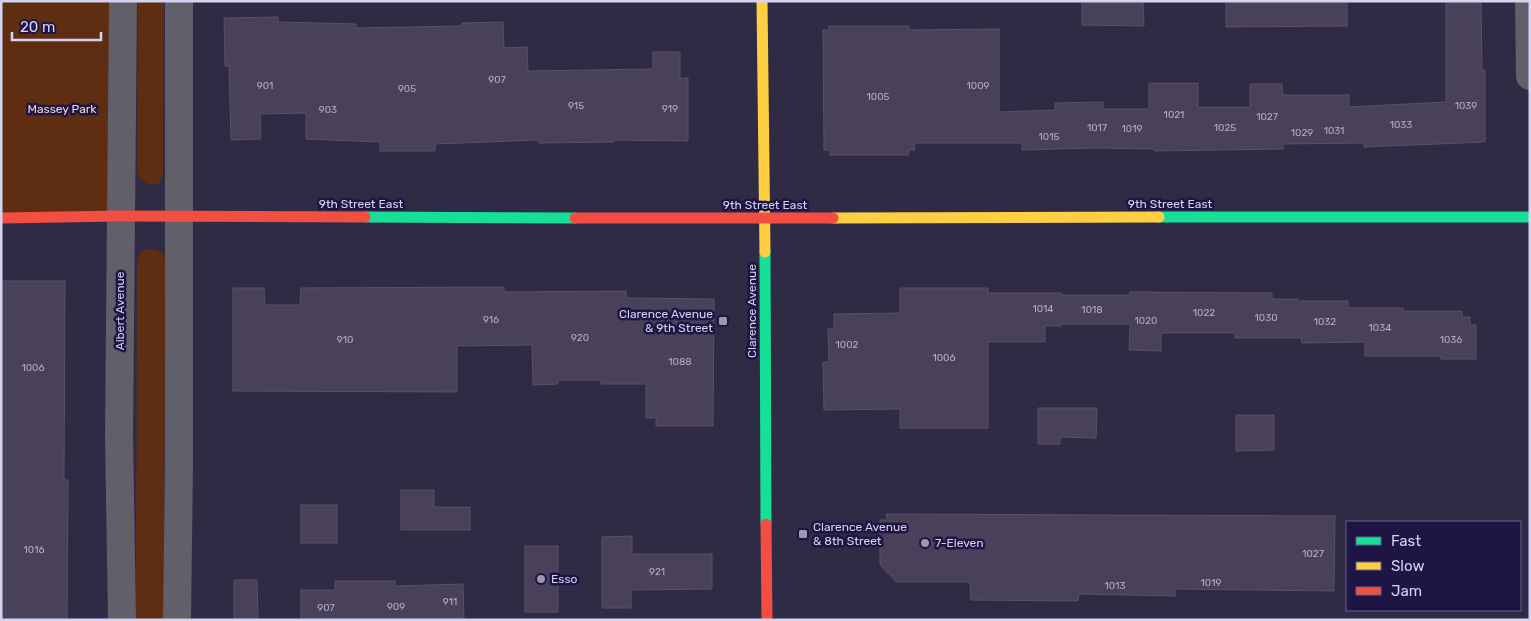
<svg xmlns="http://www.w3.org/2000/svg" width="1531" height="621" font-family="Rubik,sans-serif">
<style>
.green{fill:#5f2e12}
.building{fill:#49405a;stroke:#585166}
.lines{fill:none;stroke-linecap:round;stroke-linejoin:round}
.street{stroke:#605f6a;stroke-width:28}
.fast{stroke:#16e098;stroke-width:11}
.slow{stroke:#ffcf43;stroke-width:11}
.jam{stroke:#f24e42;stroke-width:11}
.poi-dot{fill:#9b98b5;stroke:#1f1544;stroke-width:2}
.labels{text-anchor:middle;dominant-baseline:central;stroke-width:5;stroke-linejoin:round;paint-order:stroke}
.number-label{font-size:10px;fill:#b2aecc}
.park-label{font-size:12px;fill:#f0d7cb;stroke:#1f1544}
.street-label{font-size:12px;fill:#d5d3f2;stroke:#1f1544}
.poi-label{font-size:12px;fill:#d5d3f2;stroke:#1f1544;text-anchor:start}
</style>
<rect width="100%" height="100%" fill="#2f2b45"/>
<g class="green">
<path d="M 1,1 L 123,1 L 121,216 L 1,217 Z"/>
<path d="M 138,1 L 164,1 L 163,174 L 159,183 C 151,186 147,184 139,178 L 137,168 Z"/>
<path d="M 148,249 L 156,250 L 163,254 L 165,261 L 164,620 L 136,620 L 137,261 L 140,252 Z"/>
</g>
<g class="building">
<path d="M 1082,1 L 1143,1 L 1144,26 L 1082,25 Z"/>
<path d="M 1226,1 L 1347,1 L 1347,26 L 1226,27 Z"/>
<path d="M 1446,1 L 1481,1 L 1482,70 L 1485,70 L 1485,142 L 1364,147 L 1364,143 L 1283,144 L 1283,149 L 1154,151 L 1154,149 L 1094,148 L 1022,150 L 1022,143 L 914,143 L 915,150 L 909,150 L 909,155 L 830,155 L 830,150 L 824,150 L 823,30 L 829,30 L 829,26 L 909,26 L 909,30 L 999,29 L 999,112 L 1055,110 L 1055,103 L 1103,102 L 1103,109 L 1149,109 L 1149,83 L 1198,83 L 1198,107 L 1250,107 L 1250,84 L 1282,84 L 1283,95 L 1349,95 L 1349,107 L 1446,102 Z"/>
<path d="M 278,17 L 278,22 L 356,24 L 356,28 L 462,26 L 462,23 L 503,22 L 504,48 L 527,47 L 528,71 L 653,69 L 653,52 L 680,52 L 680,78 L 688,78 L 688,141 L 614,140 L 614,142 L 539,143 L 538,140 L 435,144 L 435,151 L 380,151 L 380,142 L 306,139 L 306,113 L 260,114 L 261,139 L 231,140 L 229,66 L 225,66 L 224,18 Z"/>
<path d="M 1,281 L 65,281 L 64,480 L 68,480 L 67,620 L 1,620 Z"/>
<path d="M 504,287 L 504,292 L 626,291 L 626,298 L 714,299 L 713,426 L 656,426 L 656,418 L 646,418 L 646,384 L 601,384 L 601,380 L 558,380 L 558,384 L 533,385 L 532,345 L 457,346 L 457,392 L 233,391 L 233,288 L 264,288 L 265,305 L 300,305 L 301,288 Z"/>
<path d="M 900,288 L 988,288 L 988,293 L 1061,293 L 1061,295 L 1130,295 L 1130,292 L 1272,293 L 1272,299 L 1298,299 L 1298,301 L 1348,301 L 1348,308 L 1403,308 L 1403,311 L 1462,311 L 1462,317 L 1470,317 L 1470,325 L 1476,325 L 1476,359 L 1441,359 L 1441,356 L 1365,356 L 1365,342 L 1302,343 L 1301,338 L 1235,338 L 1235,333 L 1161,333 L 1161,351 L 1129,350 L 1130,324 L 1061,324 L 1061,326 L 1045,326 L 1045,342 L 988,342 L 988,428 L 900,428 L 900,409 L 824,410 L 823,362 L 829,362 L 828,329 L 834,329 L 834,314 L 900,313 Z"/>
<path d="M 1038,408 L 1097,408 L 1096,438 L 1060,437 L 1060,444 L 1038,444 Z"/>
<path d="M 1236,415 L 1274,415 L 1274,450 L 1236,451 Z"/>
<path d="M 401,490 L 434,490 L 434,507 L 470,507 L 470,530 L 401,530 Z"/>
<rect x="301" y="505" width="36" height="38"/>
<path d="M 886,514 L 1335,516 L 1334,591 L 1175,589 L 1175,596 L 1079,594 L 1078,601 L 971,600 L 970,582 L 897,582 L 880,565 L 880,520 L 887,520 Z"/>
<path d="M 632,536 L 632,554 L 712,554 L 712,589 L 631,590 L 631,608 L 602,608 L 602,537 Z"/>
<rect x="525" y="546" width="33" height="66"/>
<path d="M 234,580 L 257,580 L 258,620 L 234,620 Z"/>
<path d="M 335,581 L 395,581 L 395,586 L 463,584 L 464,620 L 301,620 L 301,590 L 335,590 Z"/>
</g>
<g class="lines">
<g class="street">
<path d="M 1529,1 L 1530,76"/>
<path d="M 122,620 L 119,435 L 123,1"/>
<path d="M 177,620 L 179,462 L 179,1"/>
</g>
<g class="fast">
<path d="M 365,217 L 575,218"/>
<path d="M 1159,217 L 1530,217"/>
<path d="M 765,252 L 766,524"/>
</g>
<g class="slow">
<path d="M 762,1 L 765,252"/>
<path d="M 833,218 L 1159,217"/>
</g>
<g class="jam">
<path d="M 1,218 L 121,216 L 365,217"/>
<path d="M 575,218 L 833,218"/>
<path d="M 766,524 L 767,620"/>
</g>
</g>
<g class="poi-dot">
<rect x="718" y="316" width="10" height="10" rx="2.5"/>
<rect x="798" y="529" width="10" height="10" rx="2.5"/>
<circle cx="925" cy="543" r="5"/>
<circle cx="541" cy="579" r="5"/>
</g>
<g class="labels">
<g class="number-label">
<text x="497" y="80">907</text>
<text x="265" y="86">901</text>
<text x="978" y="86">1009</text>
<text x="407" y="89">905</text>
<text x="878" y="97">1005</text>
<text x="576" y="106">915</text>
<text x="1466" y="106">1039</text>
<text x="670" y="109">919</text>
<text x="328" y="110">903</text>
<text x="1174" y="115">1021</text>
<text x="1267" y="117">1027</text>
<text x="1401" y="125">1033</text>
<text x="1097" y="128">1017</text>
<text x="1225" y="128">1025</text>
<text x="1132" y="129">1019</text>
<text x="1334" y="131">1031</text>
<text x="1302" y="133">1029</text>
<text x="1049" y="137">1015</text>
<text x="1043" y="309">1014</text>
<text x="1092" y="310">1018</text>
<text x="1204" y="313">1022</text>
<text x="1266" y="318">1030</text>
<text x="491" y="320">916</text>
<text x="1146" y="321">1020</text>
<text x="1325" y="322">1032</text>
<text x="1380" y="328">1034</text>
<text x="580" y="338">920</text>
<text x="345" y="340">910</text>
<text x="1451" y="340">1036</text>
<text x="847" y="345">1002</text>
<text x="944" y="358">1006</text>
<text x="680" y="362">1088</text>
<text x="33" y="368">1006</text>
<text x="34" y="550">1016</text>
<text x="1313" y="554">1027</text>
<text x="657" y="572">921</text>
<text x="1211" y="583">1019</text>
<text x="1115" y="586">1013</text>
<text x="450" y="602">911</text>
<text x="396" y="607">909</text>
<text x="326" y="608">907</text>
</g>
<g class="park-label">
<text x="62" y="109">Massey Park</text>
</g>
<g class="street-label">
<text x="361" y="204">9th Street East</text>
<text x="1170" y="204">9th Street East</text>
<text x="765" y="205">9th Street East</text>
<text transform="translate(120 311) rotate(-90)">Albert Avenue</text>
<text transform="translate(752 311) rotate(-90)">Clarence Avenue</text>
</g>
<g class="poi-label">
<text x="713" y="314" text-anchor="end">Clarence Avenue<tspan x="713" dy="14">&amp; 9th Street</tspan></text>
<text x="813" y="527">Clarence Avenue<tspan x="813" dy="14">&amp; 8th Street</tspan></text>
<text x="935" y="543">7-Eleven</text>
<text x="551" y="579">Esso</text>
</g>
</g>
<rect width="1531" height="621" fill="none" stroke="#d5d3f2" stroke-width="5"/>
<rect x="1346" y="521" width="175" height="90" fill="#1f1544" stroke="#68618a"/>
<rect x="1356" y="537" width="25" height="8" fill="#16e098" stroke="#68618a"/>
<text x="1391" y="546" font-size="15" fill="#d5d3f2">Fast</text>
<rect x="1356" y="562" width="25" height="8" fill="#ffcf43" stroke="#68618a"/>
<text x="1391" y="571" font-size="15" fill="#d5d3f2">Slow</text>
<rect x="1356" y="587" width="25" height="8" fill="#f24e42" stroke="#68618a"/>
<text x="1391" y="596" font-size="15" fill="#d5d3f2">Jam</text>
<path d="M12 32v8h89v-8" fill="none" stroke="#d5d3f2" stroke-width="2.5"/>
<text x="20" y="32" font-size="15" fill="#d5d3f2" stroke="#1f1544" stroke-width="4" paint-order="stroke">20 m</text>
</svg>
